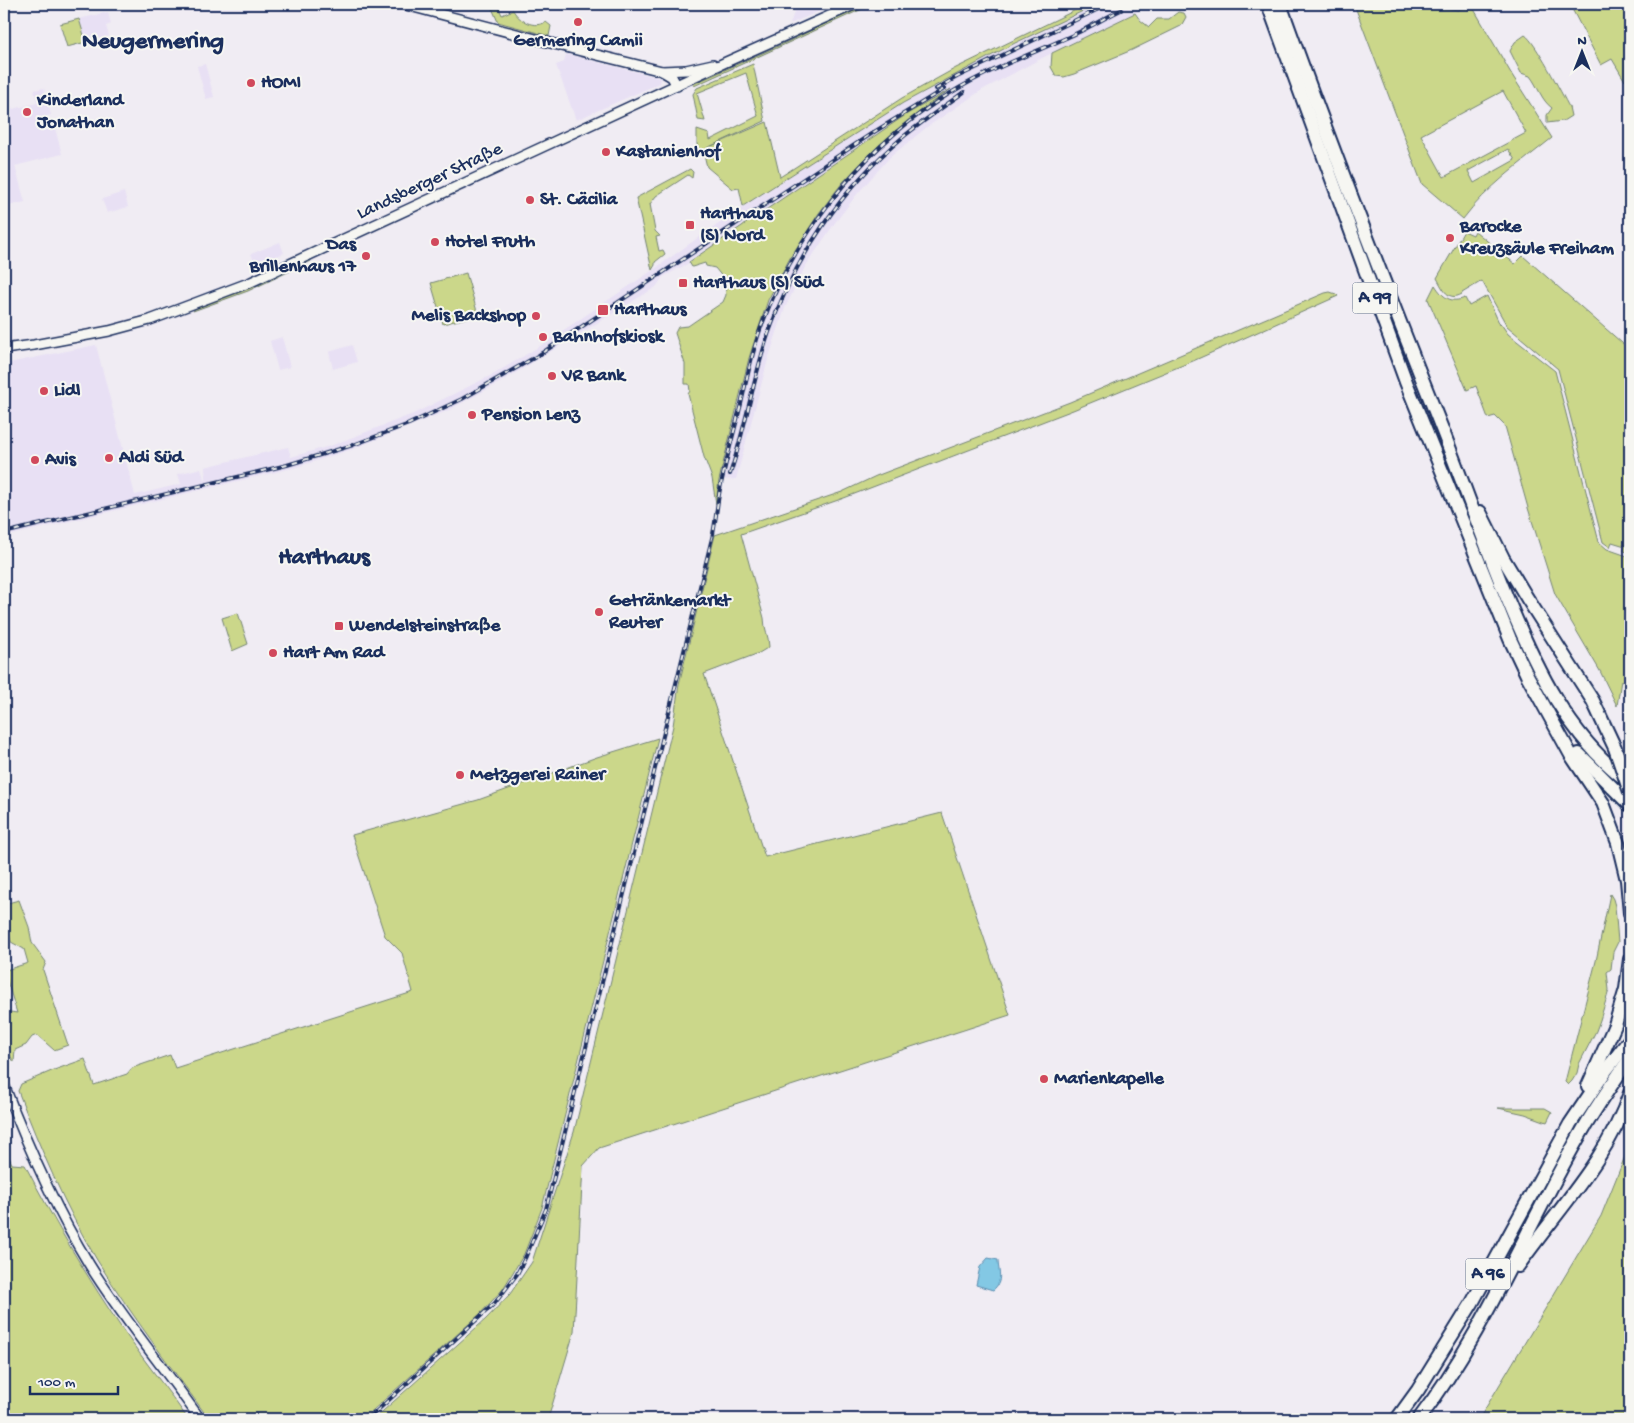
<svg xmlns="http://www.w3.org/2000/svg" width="1634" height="1423" font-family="'Gochi Hand',sans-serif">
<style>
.built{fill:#e8e0f4}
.green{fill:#cbd78a;stroke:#738374;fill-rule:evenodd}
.water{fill:#83c8e4;stroke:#598bae}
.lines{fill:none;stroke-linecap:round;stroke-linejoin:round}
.secondary-casing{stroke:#1b2f5e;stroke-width:12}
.highway-casing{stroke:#1b2f5e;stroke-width:16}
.secondary{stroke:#f6f6f2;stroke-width:9}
.highway{stroke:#f6f6f2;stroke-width:12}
.rail-casing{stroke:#1b2f5e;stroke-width:4}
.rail{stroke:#f6f6f2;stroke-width:2;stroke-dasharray:5.5;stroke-linecap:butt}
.highway-bridge-casing{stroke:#1b2f5e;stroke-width:16;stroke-linecap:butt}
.highway-bridge{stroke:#f6f6f2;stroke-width:12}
.poi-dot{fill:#d1495b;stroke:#f6f6f2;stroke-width:2}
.labels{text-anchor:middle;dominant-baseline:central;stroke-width:4;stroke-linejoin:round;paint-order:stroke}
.shield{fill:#f6f6f2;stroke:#5d6b8a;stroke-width:1}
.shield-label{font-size:18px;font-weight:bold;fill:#1b2f5e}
.poi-label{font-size:19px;font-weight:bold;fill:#1b2f5e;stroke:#f6f6f2;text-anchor:start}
.street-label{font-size:19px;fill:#1b2f5e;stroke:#f6f6f2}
.district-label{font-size:24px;font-weight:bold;fill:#1b2f5e;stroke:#f6f6f2}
</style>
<rect width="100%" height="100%" fill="#f0ecf3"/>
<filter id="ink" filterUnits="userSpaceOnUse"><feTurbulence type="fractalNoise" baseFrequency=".02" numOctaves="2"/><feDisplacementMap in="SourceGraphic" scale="10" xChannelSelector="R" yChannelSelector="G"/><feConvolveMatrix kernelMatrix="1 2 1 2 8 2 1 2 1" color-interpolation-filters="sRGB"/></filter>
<g filter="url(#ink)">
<g class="built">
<path d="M 797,4 L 836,4 L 790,24 Z"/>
<path d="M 1098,4 L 1154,4 L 1044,57 L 982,90 L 927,127 L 890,157 L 858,193 L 834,224 L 805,267 L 785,308 L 767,363 L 736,479 L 719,480 L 749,358 L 759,328 L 768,300 L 790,258 L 819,213 L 843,182 L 876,148 L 943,94 L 907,114 L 687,264 L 663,277 L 656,287 L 499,383 L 447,411 L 353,449 L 297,467 L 4,537 L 4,364 L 96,345 L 135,495 L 181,484 L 178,474 L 201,468 L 204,479 L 206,479 L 205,467 L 288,447 L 291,457 L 330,446 L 413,414 L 494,374 L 540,346 L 653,270 L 720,222 L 903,103 L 1015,43 Z"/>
<path d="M 108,12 L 111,24 L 106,26 L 109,36 L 86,42 L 79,19 Z"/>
<path d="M 566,54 L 661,78 L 660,83 L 576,120 L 556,65 L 564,62 Z"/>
<path d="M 205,64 L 214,97 L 206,99 L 197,66 Z"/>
<path d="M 44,88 L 51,115 L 47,116 L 51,129 L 55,128 L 62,154 L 15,166 L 25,202 L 4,207 L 4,109 L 12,107 L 13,109 L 37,103 L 34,90 Z"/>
<path d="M 124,192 L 128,207 L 107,213 L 102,199 Z"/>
<path d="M 280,242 L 284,253 L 256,265 L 251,254 Z"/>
<path d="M 282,337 L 290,367 L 278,370 L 270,341 Z"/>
<path d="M 352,345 L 357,362 L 333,369 L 329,352 Z"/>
</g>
<g class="green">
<path d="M 866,4 L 873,4 L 694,86 L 693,84 L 787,42 Z"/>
<path d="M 1088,4 L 1098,4 L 1015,43 L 903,103 L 743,206 L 739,188 L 733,189 L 707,167 L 703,150 L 700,151 L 697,147 L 697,130 L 709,134 L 710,140 L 758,116 L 746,73 L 697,93 L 705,121 L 698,120 L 693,94 L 697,88 L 753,64 L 765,121 L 707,148 L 767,122 L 780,177 L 902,98 L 956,68 Z"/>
<path d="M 1354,4 L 1423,4 L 1458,10 L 1471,4 L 1512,75 L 1552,138 C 1522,162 1486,188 1463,219 L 1422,184 ZM 1503,91 L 1526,133 L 1444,177 L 1421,135 ZM 1508,149 L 1515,160 L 1474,183 L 1468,171 Z"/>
<path d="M 1573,4 L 1630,4 L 1630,78 L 1625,81 L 1612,59 L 1601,65 L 1570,5 Z"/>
<path d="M 498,6 L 502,15 L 513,10 C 519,21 534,29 546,22 L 551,26 L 549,36 L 498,22 L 492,8 Z"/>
<path d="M 1178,12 L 1184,13 L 1186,17 L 1181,26 L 1132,50 L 1074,74 L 1064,77 L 1056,76 L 1051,67 L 1052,53 L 1135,13 L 1140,20 L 1149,27 L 1157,19 L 1169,19 Z"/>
<path d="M 79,19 L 86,42 L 67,47 L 60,24 Z"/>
<path d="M 1525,35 C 1535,41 1562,94 1569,107 L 1571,116 L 1563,121 L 1547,123 L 1547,115 L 1552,108 C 1541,100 1538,86 1530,76 L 1521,73 L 1510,51 L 1515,42 Z"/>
<path d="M 951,89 L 928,105 L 876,148 L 843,182 L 819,213 L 790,258 L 768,300 L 749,358 L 719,480 L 716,504 L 712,478 L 704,457 L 688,394 L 690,391 L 689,384 L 685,384 L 685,364 L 675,333 L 678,327 L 688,326 L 723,302 L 726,295 L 724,279 L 715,268 L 706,266 L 705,263 L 692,267 L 689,262 L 907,114 Z"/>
<path d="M 690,169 L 693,172 L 692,178 L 688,175 L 656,196 L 650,204 L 655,231 L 660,236 L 656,237 L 659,251 L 663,250 L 665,254 L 655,262 L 655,265 L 652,270 L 636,198 Z"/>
<path d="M 1464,231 L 1473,235 L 1475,231 L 1515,264 L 1523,256 L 1630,350 L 1630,553 L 1624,551 L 1625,546 L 1612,542 L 1610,547 L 1603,542 L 1558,369 L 1507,326 L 1482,281 L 1462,293 L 1462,294 C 1448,302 1443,289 1437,278 Z"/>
<path d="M 309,260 L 311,260 L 311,261 L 248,291 L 193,311 L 196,307 L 251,286 Z"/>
<path d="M 466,273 L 478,315 L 443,324 L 431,283 Z"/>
<path d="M 1435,285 C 1443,297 1450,304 1465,298 L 1469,306 L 1487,296 L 1500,325 L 1501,324 L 1508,334 L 1555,371 L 1599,542 L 1607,549 L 1630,557 L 1630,693 L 1621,680 L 1617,706 L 1600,671 L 1555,594 L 1528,508 L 1505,426 L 1495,416 L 1488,418 L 1476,386 L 1467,390 L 1428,299 Z"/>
<path d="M 1330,292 L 1336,294 L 1338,296 L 1193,361 L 1073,410 L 844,498 L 741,534 L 764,618 C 764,629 769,636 769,647 L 759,653 L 704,674 L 765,857 L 942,813 L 1010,1015 L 599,1148 L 583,1166 L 574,1332 L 548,1419 L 374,1419 L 486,1319 L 510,1294 L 532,1262 L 574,1132 L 673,726 L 679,684 L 715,535 L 842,492 L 876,476 L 1070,402 L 1325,293 Z"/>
<path d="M 238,613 L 248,644 L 232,651 L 222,618 Z"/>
<path d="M 658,738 L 542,1208 L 524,1254 L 503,1289 L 480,1314 L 363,1419 L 209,1419 C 171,1367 131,1315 97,1260 C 65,1207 41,1150 18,1091 L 21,1084 L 54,1070 L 85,1059 L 94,1085 L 127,1074 L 132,1068 L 170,1055 L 175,1068 L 413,992 L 402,953 L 385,936 L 352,835 L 478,800 L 597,757 Z"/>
<path d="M 1610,894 L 1613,899 L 1615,906 L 1618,942 L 1613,952 L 1611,969 L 1607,972 L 1609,990 L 1600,1020 L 1596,1031 L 1579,1064 L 1577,1073 L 1572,1081 L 1568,1085 L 1565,1082 L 1596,961 Z"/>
<path d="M 19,900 L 29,927 L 32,943 L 46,962 L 43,970 L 68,1045 L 54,1050 L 37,1035 L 32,1037 L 26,1045 L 15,1050 L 14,1062 L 4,1046 L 4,1011 L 17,1013 L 5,974 L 6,970 L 28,963 L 24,949 L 11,942 L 4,915 L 4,904 Z"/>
<path d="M 1498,1108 L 1545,1108 L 1552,1112 L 1547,1122 L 1525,1114 Z"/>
<path d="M 1630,1144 L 1630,1419 L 1479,1419 L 1601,1216 Z"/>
<path d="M 4,1146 L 12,1164 L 25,1165 C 55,1223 88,1279 125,1333 C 145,1362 168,1390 188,1419 L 4,1419 Z"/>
</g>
<path class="water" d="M 988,1258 L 998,1260 C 998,1271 1004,1281 993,1290 L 976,1285 L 980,1267 Z"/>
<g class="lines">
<g class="secondary-casing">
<g id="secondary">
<path d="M 402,4 L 581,51 L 662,71 L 672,77 L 677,86"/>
<path d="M 662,71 L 686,70 L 713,64"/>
<path d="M 4,349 L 34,345 L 109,331 L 150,320 L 251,282 L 726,62 L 856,4"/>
<path d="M 4,1085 C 28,1147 54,1207 89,1264 C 122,1318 164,1367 200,1419"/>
</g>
</g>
<g class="highway-casing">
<g id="highway">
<path d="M 1268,4 L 1406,382 L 1510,639 L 1527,675 L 1571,755 L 1603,803 L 1618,843 L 1627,880 L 1630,913"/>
<path d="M 1280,4 C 1331,146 1386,288 1442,429 C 1464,485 1484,542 1507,598 C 1536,668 1568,737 1630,783"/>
<path d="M 1480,512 L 1503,558 L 1527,598 L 1593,701 L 1615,748"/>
<path d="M 1579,754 L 1630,805"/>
<path d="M 1588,1086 L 1615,1025 L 1626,989 L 1630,959"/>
<path d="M 1518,1266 C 1558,1209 1608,1159 1630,1093"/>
<path d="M 1397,1419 L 1418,1390 L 1472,1303 L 1570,1124 L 1607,1069 L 1630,1039"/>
<path d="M 1419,1419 C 1487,1330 1527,1224 1584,1128 C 1598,1104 1614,1081 1630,1058"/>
</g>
</g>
<use href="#secondary" class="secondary"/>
<use href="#highway" class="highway"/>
<g class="rail-casing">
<g id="rail">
<path d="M 936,89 L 957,77 L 1109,4"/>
<path d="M 730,474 C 746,427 753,378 769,332 C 795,257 842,188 903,137 C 923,121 943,107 964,92"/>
<path d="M 4,533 L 287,465 L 353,445 L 409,424 L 462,399 L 539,355 L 874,132 L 944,89"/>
<path d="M 368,1419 L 495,1303 L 517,1274 L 526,1256 L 546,1209 L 713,534 C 716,519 717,504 720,489 C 726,460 734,432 741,404 C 747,378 752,352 761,327 C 794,237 857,154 938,101 C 981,72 1030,55 1077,33 C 1092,26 1106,17 1121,10"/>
</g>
</g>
<use href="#rail" class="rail"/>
<g class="highway-bridge-casing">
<path id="highway-bridge" d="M 1615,748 L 1630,792"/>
</g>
<use href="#highway-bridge" class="highway-bridge"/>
</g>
</g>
<g class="poi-dot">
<circle cx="578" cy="22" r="5"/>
<circle cx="251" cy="83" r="5"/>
<circle cx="27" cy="112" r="5"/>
<circle cx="606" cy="152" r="5"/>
<circle cx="530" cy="200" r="5"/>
<rect x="685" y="220" width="10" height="10" rx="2.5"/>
<circle cx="1450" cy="238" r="5"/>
<circle cx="435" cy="242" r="5"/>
<circle cx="366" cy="256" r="5"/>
<rect x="678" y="278" width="10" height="10" rx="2.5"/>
<rect x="597" y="304" width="12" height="12" rx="2.5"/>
<circle cx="536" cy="316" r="5"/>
<circle cx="543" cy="337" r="5"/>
<circle cx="552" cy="376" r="5"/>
<circle cx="44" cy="391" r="5"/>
<circle cx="472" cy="415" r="5"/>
<circle cx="109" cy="458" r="5"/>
<circle cx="35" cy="460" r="5"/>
<circle cx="599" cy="612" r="5"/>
<rect x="334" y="621" width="10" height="10" rx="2.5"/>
<circle cx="273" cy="653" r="5"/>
<circle cx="460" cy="775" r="5"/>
<circle cx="1044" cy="1079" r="5"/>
</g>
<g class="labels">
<g class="shield">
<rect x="1352.5" y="282.5" width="45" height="31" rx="4"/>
<rect x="1465.5" y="1258.5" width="45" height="31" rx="4"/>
</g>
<g class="shield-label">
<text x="1375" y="298">A 99</text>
<text x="1488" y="1274">A 96</text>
</g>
<g class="poi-label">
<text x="578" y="41" text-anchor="middle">Germering Camii</text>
<text x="261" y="83">HOMI</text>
<text x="37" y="101">Kinderland<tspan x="37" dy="22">Jonathan</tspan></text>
<text x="616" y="152">Kastanienhof</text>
<text x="540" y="200">St. Cäcilia</text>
<text x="700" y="214">Harthaus<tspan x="700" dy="22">(S) Nord</tspan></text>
<text x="1460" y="227">Barocke<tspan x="1460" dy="22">Kreuzsäule Freiham</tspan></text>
<text x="445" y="242">Hotel Fruth</text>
<text x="356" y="245" text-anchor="end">Das<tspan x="356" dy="22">Brillenhaus 17</tspan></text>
<text x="693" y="283">Harthaus (S) Süd</text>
<text x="614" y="310">Harthaus</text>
<text x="526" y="316" text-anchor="end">Melis Backshop</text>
<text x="553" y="337">Bahnhofskiosk</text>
<text x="562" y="376">VR Bank</text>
<text x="54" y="391">Lidl</text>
<text x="482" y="415">Pension Lenz</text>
<text x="119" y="458">Aldi Süd</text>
<text x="45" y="460">Avis</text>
<text x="609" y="601">Getränkemarkt<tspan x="609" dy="22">Reuter</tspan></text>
<text x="349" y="626">Wendelsteinstraße</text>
<text x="283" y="653">Hart Am Rad</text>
<text x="470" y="775">Metzgerei Rainer</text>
<text x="1054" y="1079">Marienkapelle</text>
</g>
<g class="street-label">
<text transform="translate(430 182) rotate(-25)">Landsberger Straße</text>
</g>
<g class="district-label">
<text x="153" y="42">Neugermering</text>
<text x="324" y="558">Harthaus</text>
</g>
</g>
<rect width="1634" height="1423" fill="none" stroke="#f6f6f2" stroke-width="20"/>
<rect x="10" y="10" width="1614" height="1403" fill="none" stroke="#1b2f5e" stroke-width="2" filter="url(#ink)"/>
<g transform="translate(1582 52)" stroke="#f6f6f2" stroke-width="4" paint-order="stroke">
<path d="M0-4L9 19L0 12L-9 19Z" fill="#1b2f5e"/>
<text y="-8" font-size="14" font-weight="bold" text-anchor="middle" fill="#1b2f5e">N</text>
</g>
<path d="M30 1386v8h88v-8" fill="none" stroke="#1b2f5e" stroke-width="2.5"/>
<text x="38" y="1386" font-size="15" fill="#1b2f5e" stroke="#f6f6f2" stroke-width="4" paint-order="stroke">100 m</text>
</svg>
